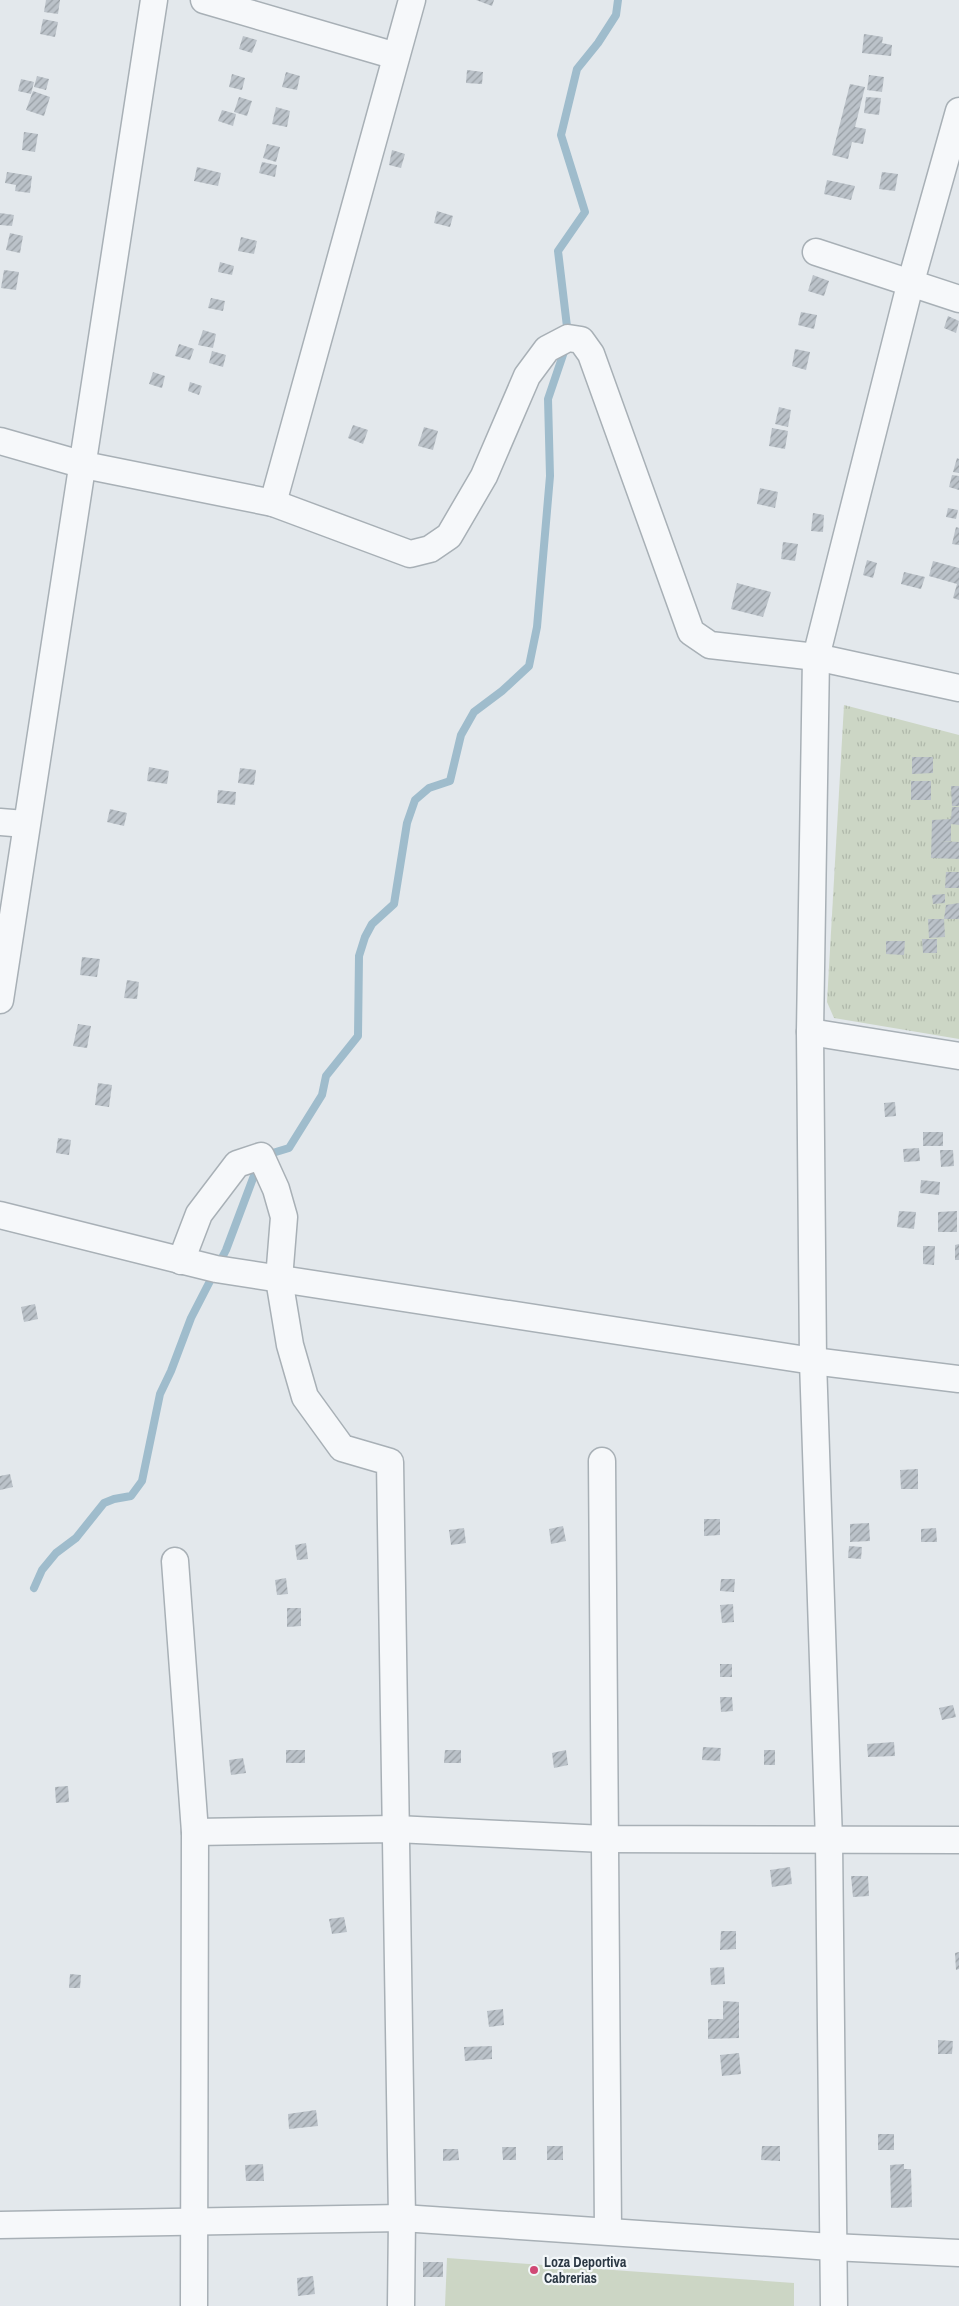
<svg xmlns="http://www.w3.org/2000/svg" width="959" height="2306" font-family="'Archivo Narrow',sans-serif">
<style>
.grass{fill:url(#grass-tufts)}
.pitch{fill:#ccd6c5}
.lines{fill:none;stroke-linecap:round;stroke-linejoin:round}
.stream{stroke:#9fbccc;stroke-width:8}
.building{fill:url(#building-hatch)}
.minor-casing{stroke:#a8b0b6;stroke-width:29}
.minor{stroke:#f6f8fa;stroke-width:26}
.poi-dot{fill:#d04975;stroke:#f3f7f9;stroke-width:2}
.labels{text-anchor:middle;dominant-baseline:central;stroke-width:4.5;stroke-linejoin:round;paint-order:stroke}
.poi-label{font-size:14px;font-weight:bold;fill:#2b3844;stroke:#f3f7f9;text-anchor:start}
</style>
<defs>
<pattern id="grass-tufts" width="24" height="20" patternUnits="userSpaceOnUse" patternTransform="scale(1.25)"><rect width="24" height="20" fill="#ccd6c5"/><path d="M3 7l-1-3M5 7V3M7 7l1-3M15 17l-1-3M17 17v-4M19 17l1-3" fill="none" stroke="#afb8aa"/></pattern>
<pattern id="building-hatch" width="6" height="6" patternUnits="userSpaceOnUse" patternTransform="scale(1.25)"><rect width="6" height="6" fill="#bbc2c9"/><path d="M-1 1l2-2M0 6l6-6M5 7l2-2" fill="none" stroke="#989fa5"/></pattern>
</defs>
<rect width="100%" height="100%" fill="#e3e8ec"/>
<path class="grass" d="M 844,705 L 959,735 L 959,1039 L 834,1018 L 827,1002 Z"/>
<path class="pitch" d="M 447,2258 L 794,2283 L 794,2306 L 445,2306 Z"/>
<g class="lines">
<g class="stream">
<path d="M 568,335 L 558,251 L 585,212 L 561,135 L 577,69 L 598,43 L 616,15 L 618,0"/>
<path d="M 266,1155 L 289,1148 L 322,1095 L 326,1076 L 358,1036 L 359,956 L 365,937 L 372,924 L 394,904 L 407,823 L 415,800 L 429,788 L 450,781 L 461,735 L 474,712 L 502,691 L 529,666 L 537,627 L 550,476 L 548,399 L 566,346"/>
<path d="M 34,1588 L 42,1570 L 56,1553 L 76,1538 L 104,1503 L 114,1499 L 131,1496 L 142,1481 L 160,1394 L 171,1371 L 191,1318 L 226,1250 L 258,1165"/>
</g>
</g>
<g class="building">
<path d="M 46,0 L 60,0 L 58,14 L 44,12 Z"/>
<path d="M 476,0 L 494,0 L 492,6 Z"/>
<path d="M 43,19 L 58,22 L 55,37 L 40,34 Z"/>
<path d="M 864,34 L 883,37 L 882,43 L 892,45 L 891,56 L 862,53 Z"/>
<path d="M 243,36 L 257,40 L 252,53 L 239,49 Z"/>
<path d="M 467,70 L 483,72 L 482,84 L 466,83 Z"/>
<path d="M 286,72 L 300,76 L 297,90 L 282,87 Z"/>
<path d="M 232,74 L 245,78 L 242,90 L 229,87 Z"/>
<path d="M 869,75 L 884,77 L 882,92 L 867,90 Z"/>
<path d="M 37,76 L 49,79 L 46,90 L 34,87 Z"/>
<path d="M 21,79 L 34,82 L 31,94 L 18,91 Z"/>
<path d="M 850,84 L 865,87 L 855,127 L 866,129 L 863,144 L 852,142 L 848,159 L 832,155 Z"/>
<path d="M 33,91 L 50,97 L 44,116 L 26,110 Z"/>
<path d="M 239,97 L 252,101 L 247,116 L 234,112 Z"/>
<path d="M 866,97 L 881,98 L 879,115 L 864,113 Z"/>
<path d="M 276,107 L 290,111 L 287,127 L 272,124 Z"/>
<path d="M 222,110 L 236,114 L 233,126 L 218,121 Z"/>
<path d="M 24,132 L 38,134 L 35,152 L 22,150 Z"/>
<path d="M 267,144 L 280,147 L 276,162 L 263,158 Z"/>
<path d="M 392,150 L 405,154 L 401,168 L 389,165 Z"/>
<path d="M 262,162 L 277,165 L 275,177 L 259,173 Z"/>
<path d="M 197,167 L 221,173 L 218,186 L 194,181 Z"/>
<path d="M 7,172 L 32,176 L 30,193 L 15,191 L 16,185 L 5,183 Z"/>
<path d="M 882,172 L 898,174 L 895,191 L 879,189 Z"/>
<path d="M 827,180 L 855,186 L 851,200 L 824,194 Z"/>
<path d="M 437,211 L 453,216 L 450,227 L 434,223 Z"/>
<path d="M 0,213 L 14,215 L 12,226 L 0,225 Z"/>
<path d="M 10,233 L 23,236 L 20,253 L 6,250 Z"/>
<path d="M 241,237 L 257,241 L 254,254 L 238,251 Z"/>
<path d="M 220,262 L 234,266 L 232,275 L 218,272 Z"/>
<path d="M 4,270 L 19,272 L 16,290 L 1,288 Z"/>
<path d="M 813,275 L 829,281 L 824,296 L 808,291 Z"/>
<path d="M 211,298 L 225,301 L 223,311 L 208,308 Z"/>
<path d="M 801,312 L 817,315 L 814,329 L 798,325 Z"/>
<path d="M 948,316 L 959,321 L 956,333 L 944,328 Z"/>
<path d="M 203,330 L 216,334 L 213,348 L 198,345 Z"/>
<path d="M 179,344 L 194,349 L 190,360 L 175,356 Z"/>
<path d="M 795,349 L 810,352 L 806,370 L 792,366 Z"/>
<path d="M 212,351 L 226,355 L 223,367 L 209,363 Z"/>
<path d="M 153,372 L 165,376 L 162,388 L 149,384 Z"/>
<path d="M 190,382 L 202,386 L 199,395 L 188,391 Z"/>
<path d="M 779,407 L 791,410 L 788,427 L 775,424 Z"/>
<path d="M 353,425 L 368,430 L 363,444 L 348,438 Z"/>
<path d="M 424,427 L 438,431 L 433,450 L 418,446 Z"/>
<path d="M 772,428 L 788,431 L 785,449 L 769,446 Z"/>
<path d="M 957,458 L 959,459 L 959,473 L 953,472 Z"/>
<path d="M 952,475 L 959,476 L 959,490 L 949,487 Z"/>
<path d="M 760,488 L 778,492 L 775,508 L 757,504 Z"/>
<path d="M 948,508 L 958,510 L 956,519 L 946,517 Z"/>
<path d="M 813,513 L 824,515 L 823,532 L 811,531 Z"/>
<path d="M 956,527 L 959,528 L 959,545 L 952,544 Z"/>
<path d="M 783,542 L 798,544 L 795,561 L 781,559 Z"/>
<path d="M 867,560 L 877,563 L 873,578 L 863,575 Z"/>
<path d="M 933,561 L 959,568 L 959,600 L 953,598 L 957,584 L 929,576 Z"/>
<path d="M 904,572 L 925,577 L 921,589 L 901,584 Z"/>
<path d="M 737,583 L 771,592 L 763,617 L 731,609 Z"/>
<path d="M 912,757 L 933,757 L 933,773 L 912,774 Z"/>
<path d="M 149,767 L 169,771 L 167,784 L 147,781 Z"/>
<path d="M 240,768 L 256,770 L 254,785 L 238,783 Z"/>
<rect x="911" y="781" width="20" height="19"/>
<path d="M 951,786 L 959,786 L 959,806 L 952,806 Z"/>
<path d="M 218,790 L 236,792 L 235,805 L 217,803 Z"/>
<path d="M 952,807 L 959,807 L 959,825 L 951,824 L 951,841 L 940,841 L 959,842 L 959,859 L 931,858 L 932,820 L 951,819 Z"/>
<path d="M 110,809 L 127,813 L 124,826 L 107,822 Z"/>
<path d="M 946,872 L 959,872 L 959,888 L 945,888 Z"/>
<path d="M 945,894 L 945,903 L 933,904 L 932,895 Z"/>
<path d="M 959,903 L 959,919 L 944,919 L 946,905 Z"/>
<path d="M 928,919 L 944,919 L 945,937 L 929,938 Z"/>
<path d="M 922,939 L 937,939 L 937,953 L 923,953 Z"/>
<path d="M 886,941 L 905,941 L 904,955 L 886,954 Z"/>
<path d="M 82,957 L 100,959 L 97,977 L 80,975 Z"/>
<path d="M 127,980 L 139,982 L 137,999 L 124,998 Z"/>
<path d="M 78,1024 L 91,1026 L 87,1048 L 73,1046 Z"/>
<path d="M 98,1083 L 112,1085 L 109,1107 L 95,1105 Z"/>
<path d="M 895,1102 L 896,1116 L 885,1117 L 884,1103 Z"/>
<rect x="923" y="1132" width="20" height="14"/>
<path d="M 58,1138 L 71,1140 L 69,1155 L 56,1153 Z"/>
<path d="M 919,1148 L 920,1161 L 904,1162 L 903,1149 Z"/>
<path d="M 940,1150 L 953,1150 L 954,1166 L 941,1167 Z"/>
<path d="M 921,1180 L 940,1182 L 939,1195 L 920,1193 Z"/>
<path d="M 899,1211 L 916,1212 L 914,1229 L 897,1227 Z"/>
<path d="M 957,1211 L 957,1232 L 938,1232 L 938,1212 Z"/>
<path d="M 959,1244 L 959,1260 L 955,1260 L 955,1245 Z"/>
<path d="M 923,1246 L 935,1246 L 934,1265 L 923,1264 Z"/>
<path d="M 35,1304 L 38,1319 L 24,1322 L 21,1307 Z"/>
<path d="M 918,1469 L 918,1489 L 901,1489 L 900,1470 Z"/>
<path d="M 10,1474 L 13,1487 L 0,1490 L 0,1476 Z"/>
<path d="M 704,1519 L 720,1519 L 720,1535 L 704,1536 Z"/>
<path d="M 869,1523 L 870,1541 L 850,1542 L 850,1524 Z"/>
<path d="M 563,1526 L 566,1541 L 551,1544 L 549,1529 Z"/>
<path d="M 464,1528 L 466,1543 L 451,1545 L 449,1530 Z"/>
<path d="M 936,1528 L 937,1542 L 921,1542 L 921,1529 Z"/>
<path d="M 306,1543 L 308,1559 L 297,1560 L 295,1545 Z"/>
<path d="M 849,1546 L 862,1547 L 861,1559 L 848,1558 Z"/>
<path d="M 286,1578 L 288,1594 L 277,1595 L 275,1580 Z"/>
<path d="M 721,1579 L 735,1579 L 734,1592 L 720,1591 Z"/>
<path d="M 733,1604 L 734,1622 L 722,1623 L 720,1605 Z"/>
<path d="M 287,1608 L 301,1608 L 301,1626 L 287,1627 Z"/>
<rect x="720" y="1664" width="12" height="13"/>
<path d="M 720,1697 L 732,1697 L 733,1711 L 721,1712 Z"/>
<path d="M 953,1705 L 956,1717 L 942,1720 L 939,1708 Z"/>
<path d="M 894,1742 L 895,1756 L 868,1757 L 867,1744 Z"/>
<path d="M 703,1747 L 721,1748 L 720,1761 L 702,1760 Z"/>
<rect x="286" y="1750" width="19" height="13"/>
<path d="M 445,1750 L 461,1750 L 461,1763 L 444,1763 Z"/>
<path d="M 566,1750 L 568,1765 L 554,1768 L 552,1753 Z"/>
<rect x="764" y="1750" width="11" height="15"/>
<path d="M 243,1758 L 246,1773 L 231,1775 L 229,1760 Z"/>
<path d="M 68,1786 L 69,1802 L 56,1803 L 55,1787 Z"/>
<path d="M 790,1867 L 792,1884 L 772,1887 L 770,1870 Z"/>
<path d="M 851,1876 L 868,1876 L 869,1896 L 853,1897 Z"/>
<path d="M 344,1917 L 347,1932 L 332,1934 L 329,1919 Z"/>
<path d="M 721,1931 L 736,1931 L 736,1949 L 720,1950 Z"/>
<path d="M 959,1952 L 959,1969 L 956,1970 L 955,1953 Z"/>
<path d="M 724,1967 L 725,1984 L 711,1985 L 710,1968 Z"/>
<path d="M 70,1974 L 81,1975 L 80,1988 L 69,1988 Z"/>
<path d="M 723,2001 L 739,2002 L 739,2038 L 708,2039 L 708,2019 L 723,2019 Z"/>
<path d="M 503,2009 L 504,2025 L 489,2027 L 487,2011 Z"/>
<path d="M 938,2040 L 953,2041 L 952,2054 L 938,2054 Z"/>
<path d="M 492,2046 L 492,2059 L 465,2061 L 464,2047 Z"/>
<path d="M 739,2053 L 741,2074 L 722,2076 L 720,2055 Z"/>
<path d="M 316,2110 L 318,2126 L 289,2129 L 288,2114 Z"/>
<rect x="878" y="2134" width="16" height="16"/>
<rect x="547" y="2146" width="16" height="14"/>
<path d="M 762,2146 L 780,2146 L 780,2161 L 761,2160 Z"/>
<path d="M 502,2147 L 516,2147 L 516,2160 L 503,2160 Z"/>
<path d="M 443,2149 L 458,2149 L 459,2160 L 443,2161 Z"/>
<path d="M 263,2164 L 264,2181 L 246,2181 L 245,2165 Z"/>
<path d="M 904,2164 L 904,2169 L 911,2169 L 912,2207 L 891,2208 L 890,2165 Z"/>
<rect x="423" y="2262" width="20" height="15"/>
<path d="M 313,2276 L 315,2294 L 298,2296 L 297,2278 Z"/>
</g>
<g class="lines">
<g class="minor-casing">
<g id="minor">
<path d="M 204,0 L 396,56"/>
<path d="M 816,252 L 959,299"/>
<path d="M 0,441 L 84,465 L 273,503 L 410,554 L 430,549 L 449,536 L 484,476 L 527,376 L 547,349 L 568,338 L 581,340 L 591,354 L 691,632 L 710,645 L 816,657 L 959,688"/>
<path d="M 273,503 L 412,0"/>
<path d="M 0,822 L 25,824"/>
<path d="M 0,1000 L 154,0"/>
<path d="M 810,1032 L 959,1056"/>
<path d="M 0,1215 L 216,1269 L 813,1361 L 959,1379"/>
<path d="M 181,1261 L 199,1214 L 237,1164 L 261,1156 L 276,1189 L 284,1217 L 279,1279 L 290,1345 L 305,1397 L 342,1448 L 390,1462 L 402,2218 L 401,2306"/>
<path d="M 602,1461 L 608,2231"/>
<path d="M 175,1561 L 195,1832 L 194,2306"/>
<path d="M 195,1832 L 396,1829 L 604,1839 L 959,1840"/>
<path d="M 0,2225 L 402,2218 L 832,2247 L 959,2253"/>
<path d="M 834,2306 L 829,1841 L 813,1361 L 810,1032 L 816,657 L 910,285 L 959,111"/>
</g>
</g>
<use href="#minor" class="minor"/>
</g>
<circle class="poi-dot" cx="534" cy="2270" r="5"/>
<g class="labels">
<g class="poi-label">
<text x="544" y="2262">Loza Deportiva<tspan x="544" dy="16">Cabrerias</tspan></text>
</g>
</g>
</svg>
